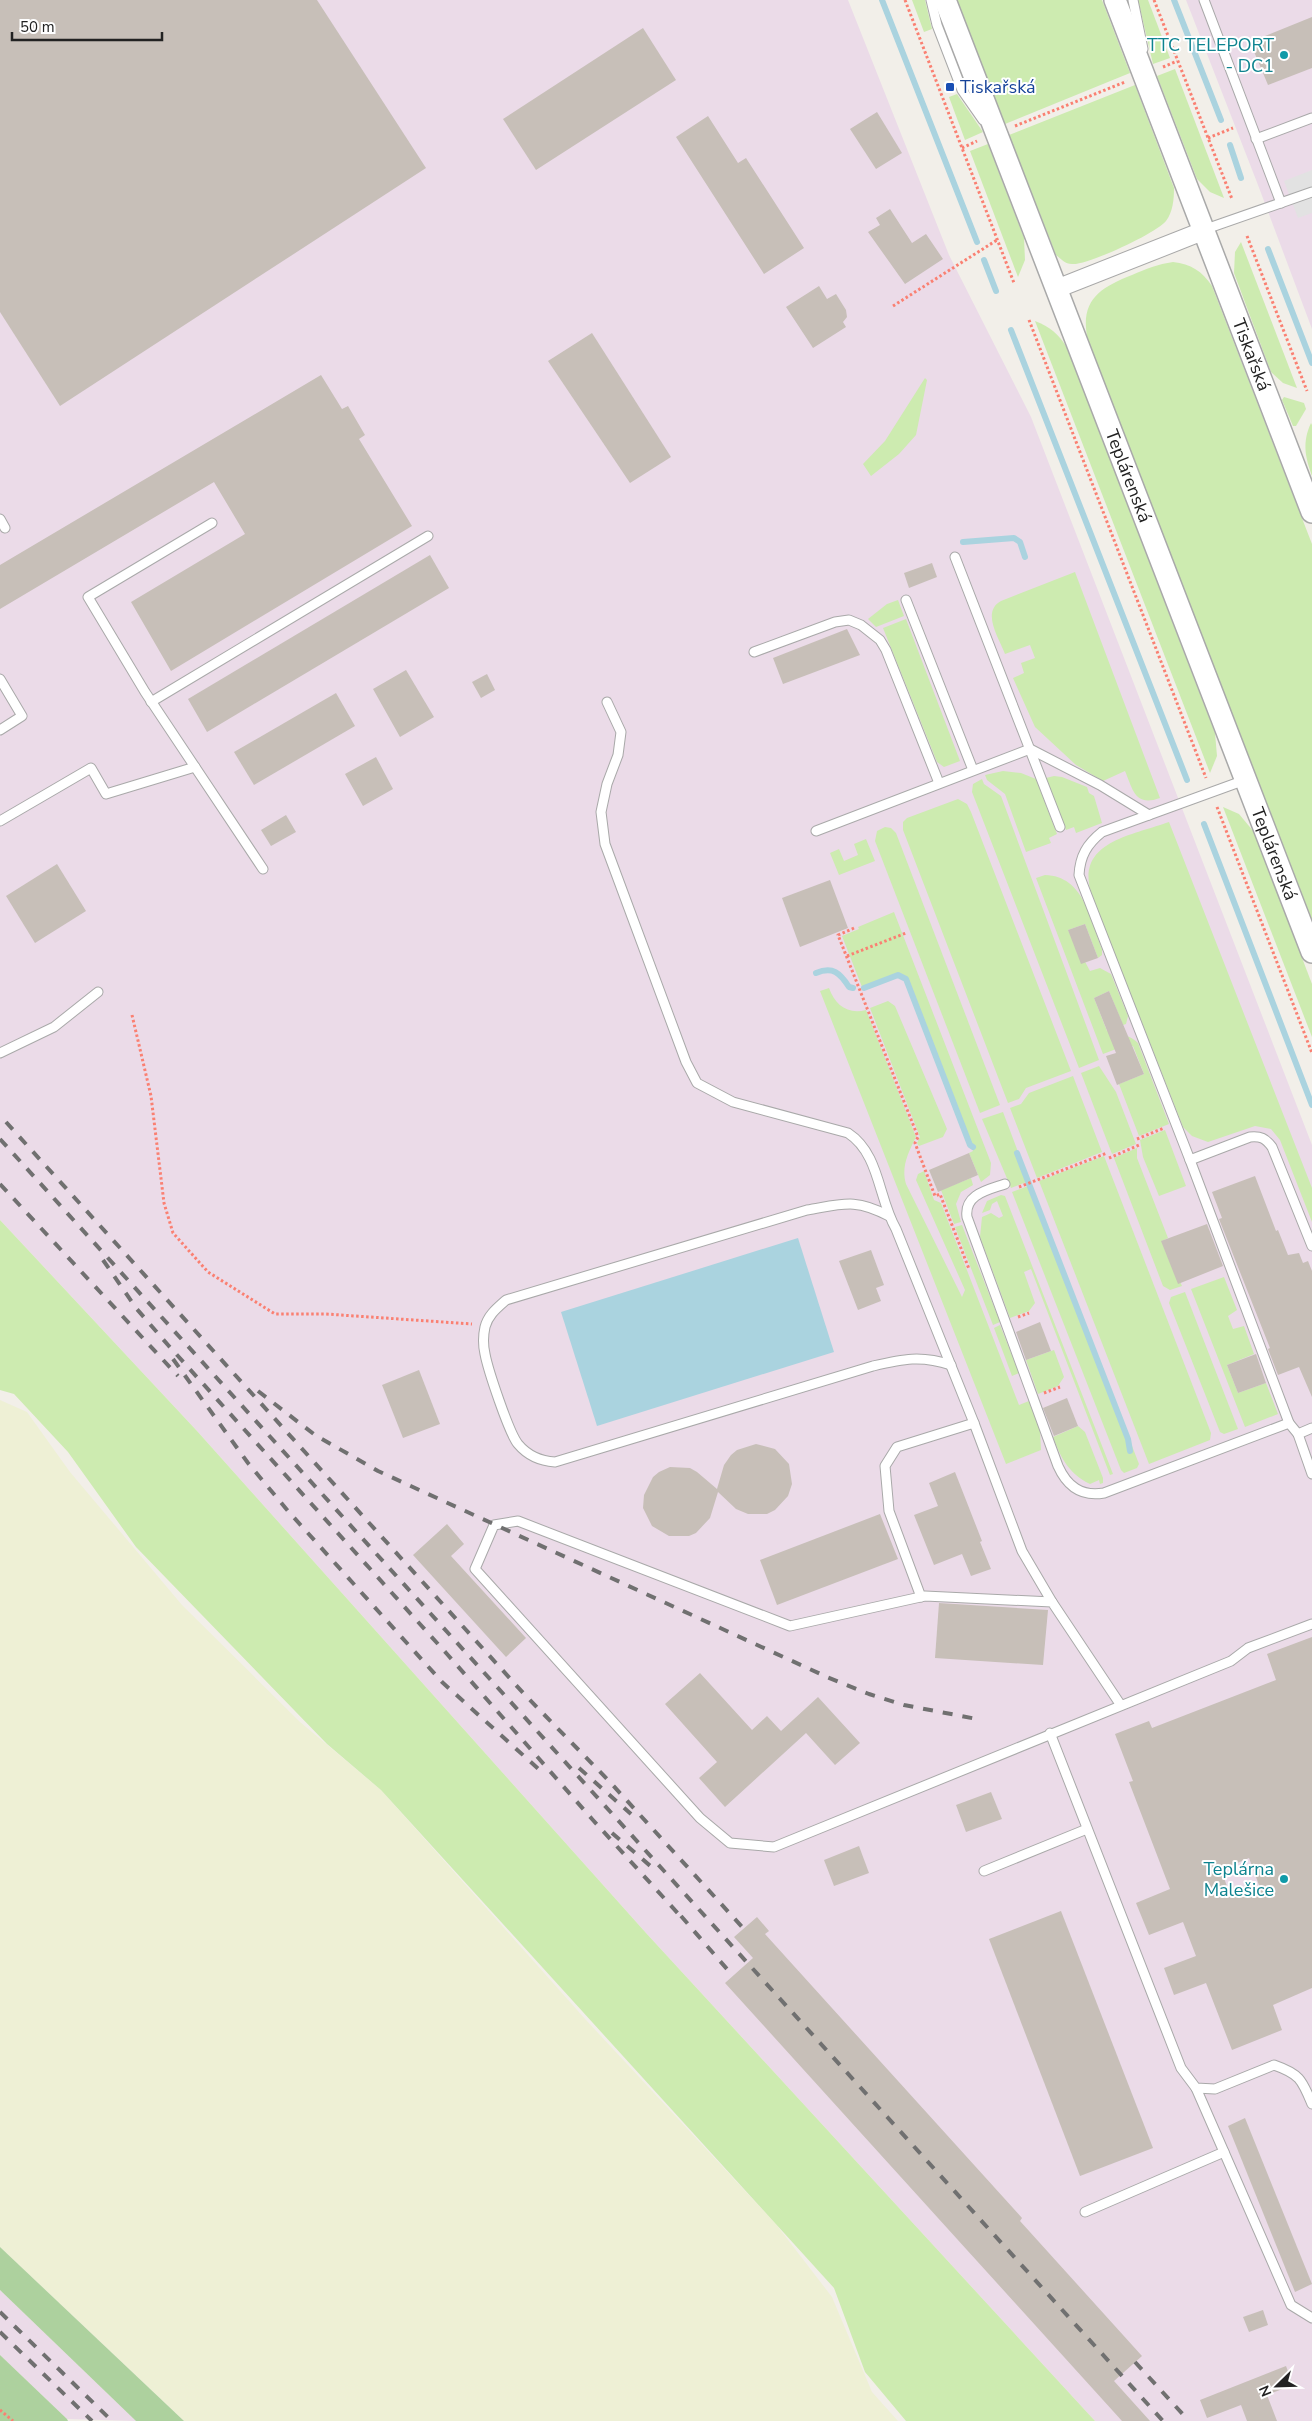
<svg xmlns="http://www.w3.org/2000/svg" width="1312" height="2421" font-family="'Nunito Sans',sans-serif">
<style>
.industrial{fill:#ebdbe8}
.farmland{fill:#eef0d5}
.grass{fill:#cdebb0}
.forest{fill:#add19e}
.parking{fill:#e2e2e2}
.water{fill:#aad3df}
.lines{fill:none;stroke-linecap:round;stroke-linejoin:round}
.stream{stroke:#aad3df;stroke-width:6}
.building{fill:#c7bfb8;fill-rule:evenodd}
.service-casing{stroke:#a9a9a9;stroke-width:11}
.minor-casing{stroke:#a9a9a9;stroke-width:20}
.tertiary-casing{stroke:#a9a9a9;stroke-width:24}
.path{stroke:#fa8072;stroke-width:3;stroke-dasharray:2.5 2.5;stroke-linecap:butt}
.service{stroke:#fff;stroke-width:9}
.minor{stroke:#fff;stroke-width:18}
.tertiary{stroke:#fff;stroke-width:21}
.rail{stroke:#707070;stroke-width:4;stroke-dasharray:10 10;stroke-linecap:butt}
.culture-dot{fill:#0f9aa8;stroke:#fff;stroke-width:2}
.transit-dot{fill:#1a4fb4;stroke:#fff;stroke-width:2}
.labels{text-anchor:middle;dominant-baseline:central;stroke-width:4;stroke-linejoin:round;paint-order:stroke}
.culture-label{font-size:18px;fill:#0d838f;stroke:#fff;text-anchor:end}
.transit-label{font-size:18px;fill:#164399;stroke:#fff;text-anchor:start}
.street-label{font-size:18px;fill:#222;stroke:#fff}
</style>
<rect width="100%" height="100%" fill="#f2efe9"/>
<g class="industrial">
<path d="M 0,0 L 848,0 L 949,255 L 1031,417 L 1312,1145 L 1312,2421 L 1095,2421 L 646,1933 L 197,1431 L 0,1220 Z"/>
<path d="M 1186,0 L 1312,0 L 1312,329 L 1258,185 Z"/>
<path d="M 0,2290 L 136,2421 L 67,2419 L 0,2355 Z"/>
</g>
<path class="farmland" d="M 0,1400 L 27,1412 L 70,1472 L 182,1605 L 300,1722 L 381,1790 L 586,2020 L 775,2223 L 832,2297 L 872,2392 L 898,2421 L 184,2421 L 0,2247 Z"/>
<g class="grass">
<path d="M 912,0 L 925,0 L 932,29 L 924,32 Z"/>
<path d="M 957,0 L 1102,0 L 1130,73 L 1005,124 Z"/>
<path d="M 1138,0 L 1148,0 L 1170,58 L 1153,64 Z"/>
<path d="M 1175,69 L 1224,198 L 1210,192 L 1197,179 L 1157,76 Z"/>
<path d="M 1135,85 L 1174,188 C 1174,199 1173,212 1166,221 C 1157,233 1086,266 1072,264 C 1065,264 1061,259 1056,255 L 1009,135 Z"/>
<path d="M 957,94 L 983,132 L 965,140 L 949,97 Z"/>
<path d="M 988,144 L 1024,238 L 1025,260 L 1018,277 L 970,151 Z"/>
<path d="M 1241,242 L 1297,388 L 1283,383 L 1271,372 L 1234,273 L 1235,252 Z"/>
<path d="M 1173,262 C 1191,264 1202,271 1212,286 L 1312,544 L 1312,920 L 1088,341 C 1079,301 1099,288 1132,275 C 1146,269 1158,264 1173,262 Z"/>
<path d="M 1035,321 C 1050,327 1059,334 1067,348 L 1215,733 L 1217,756 L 1210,773 Z"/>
<path d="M 925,378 L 927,380 L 916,435 L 899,454 L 871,476 L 863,464 L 885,441 Z"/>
<path d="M 1284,397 L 1304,403 L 1306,409 L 1296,426 L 1293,426 L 1282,400 Z"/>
<path d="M 1311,423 L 1312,425 L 1312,476 C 1305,457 1302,442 1311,423 Z"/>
<path d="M 1075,572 L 1160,798 C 1135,807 1133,790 1125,771 L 1103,781 L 1076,765 L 1035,727 L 1013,678 L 1024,673 L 1021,663 L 1035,658 L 1030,645 L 1005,654 C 999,638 981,612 1001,601 Z"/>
<path d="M 898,600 L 904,616 L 876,627 L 868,619 L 887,604 Z"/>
<path d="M 906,619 L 960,761 L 944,767 L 937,762 L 883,628 Z"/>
<path d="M 1003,771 L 1021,773 L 1036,779 L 1057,834 L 1049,838 L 1051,843 L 1026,852 L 1005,794 L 987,780 L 985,775 Z"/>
<path d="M 1054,776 L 1062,777 L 1087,787 L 1089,793 L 1094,796 L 1102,823 L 1076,833 L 1074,827 L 1066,830 L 1046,778 Z"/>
<path d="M 982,779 L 984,784 L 1001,796 L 1099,1060 L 1079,1068 L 972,792 L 973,784 Z"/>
<path d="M 958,799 L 967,804 L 971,812 L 1071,1071 L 1026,1088 L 1019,1099 L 1008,1103 L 903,830 L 903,822 L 907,818 Z"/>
<path d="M 1223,807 L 1239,814 L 1254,832 L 1312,984 L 1312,1037 Z"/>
<path d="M 1169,822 L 1312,1188 L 1312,1222 L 1280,1140 L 1271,1129 L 1255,1126 L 1208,1142 L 1192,1136 L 1183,1127 L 1092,896 C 1074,842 1130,836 1169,822 Z"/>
<path d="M 885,827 L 891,828 L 896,833 L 1000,1105 L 980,1113 L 875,841 L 877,831 Z"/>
<path d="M 866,839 L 875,861 L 839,875 L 830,853 L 839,849 L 844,861 L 858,855 L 854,844 Z"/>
<path d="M 1045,875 C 1084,876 1090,919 1102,949 L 1102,955 L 1098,958 L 1085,924 L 1068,930 L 1090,971 L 1100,968 L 1111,974 L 1128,1016 L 1126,1024 L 1123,1025 L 1109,991 L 1094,998 L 1107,1031 L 1112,1029 C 1121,1035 1132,1036 1138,1043 L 1169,1124 L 1139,1136 L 1119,1084 L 1144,1074 L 1133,1046 L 1125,1049 L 1124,1046 L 1103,1054 L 1036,878 Z"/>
<path d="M 894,912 L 991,1163 L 990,1175 L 981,1182 L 969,1153 L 973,1151 L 907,977 L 898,973 L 862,987 L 842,936 L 859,929 L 858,927 Z"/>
<path d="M 829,988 C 835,1005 848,1015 866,1010 L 916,1137 C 908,1153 901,1167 906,1184 L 962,1297 L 965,1290 L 916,1180 L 918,1174 L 924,1171 L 934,1200 L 941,1203 L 1019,1405 L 1029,1401 L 1040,1431 L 1041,1450 L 1006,1464 L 820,991 Z"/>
<path d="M 888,1001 L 895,1006 L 947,1129 L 943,1137 L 919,1146 L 917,1143 L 920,1137 L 870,1008 Z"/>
<path d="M 1099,1066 L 1116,1092 L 1136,1144 L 1112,1154 L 1081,1073 Z"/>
<path d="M 1073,1076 L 1102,1152 L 1037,1178 L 1010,1108 L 1021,1104 L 1029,1093 Z"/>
<path d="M 1003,1112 L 1029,1181 L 1011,1188 L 982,1119 Z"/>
<path d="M 1165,1130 L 1186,1186 L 1159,1196 L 1143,1157 L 1140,1140 Z"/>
<path d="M 1137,1148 L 1137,1158 L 1168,1238 L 1162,1241 L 1182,1286 L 1170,1290 L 1163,1286 L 1114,1158 Z"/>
<path d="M 1104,1156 L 1211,1433 L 1210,1440 L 1149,1464 L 1039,1181 Z"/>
<path d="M 971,1178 L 973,1185 L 961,1192 L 956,1204 L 961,1222 L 954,1224 L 941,1190 Z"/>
<path d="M 1031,1185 L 1139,1464 L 1137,1468 L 1124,1473 L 1121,1470 L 1012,1192 Z"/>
<path d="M 1001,1195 L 1005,1196 L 1113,1474 L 1110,1475 L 1031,1269 L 1024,1272 L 1035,1303 L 1029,1311 L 1010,1318 L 980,1237 L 982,1217 L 991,1213 L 999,1218 L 1003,1216 L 997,1201 L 992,1204 L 990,1210 L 982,1213 L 987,1201 Z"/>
<path d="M 0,1220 L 197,1431 L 646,1933 L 1095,2421 L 906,2421 L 865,2372 L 834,2288 L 381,1790 L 327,1744 L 136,1547 L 68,1452 L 14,1394 L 0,1390 Z"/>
<path d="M 962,1225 L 1000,1322 L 993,1325 L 955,1227 Z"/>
<path d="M 1224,1277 L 1237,1310 L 1228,1316 L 1233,1329 L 1244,1326 L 1254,1354 L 1227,1365 L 1238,1393 L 1266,1383 L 1278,1414 L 1245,1427 L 1191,1289 Z"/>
<path d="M 1185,1292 L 1238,1429 L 1224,1434 L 1220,1432 L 1169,1303 L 1171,1297 Z"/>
<path d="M 1000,1325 L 1019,1373 L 1012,1376 L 994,1328 Z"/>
<path d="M 1054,1350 L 1064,1377 L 1058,1386 L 1038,1394 L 1026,1360 Z"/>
<path d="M 1078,1426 L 1085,1432 L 1103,1478 L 1103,1483 L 1100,1484 L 1099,1480 L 1090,1484 C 1068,1473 1061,1458 1053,1437 Z"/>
</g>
<g class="forest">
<path d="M 0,2247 L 184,2421 L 136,2421 L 0,2290 Z"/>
<path d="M 0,2355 L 67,2419 L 68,2421 L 0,2421 Z"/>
</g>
<path class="parking" d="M 1312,170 L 1312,213 L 1298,218 L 1284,181 Z"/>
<path class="water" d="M 798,1238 L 834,1352 L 597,1426 L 561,1312 Z"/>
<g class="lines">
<g class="stream">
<path d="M 882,0 L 977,242"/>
<path d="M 1174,0 L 1221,120"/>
<path d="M 1230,145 L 1241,178"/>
<path d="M 1268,249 L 1312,363"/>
<path d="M 984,260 L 996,291"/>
<path d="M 1011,330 L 1187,780"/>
<path d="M 963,542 L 1014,538 L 1020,542 L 1025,557"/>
<path d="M 1204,824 L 1312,1105"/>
<path d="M 816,973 C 833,966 840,973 849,987 L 853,988"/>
<path d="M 864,988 L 898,975 L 906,979 L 970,1145 L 973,1147"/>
<path d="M 1017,1153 L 1128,1439 L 1130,1451"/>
</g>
</g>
<g class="building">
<path d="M 0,0 L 317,0 L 426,168 L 60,406 L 0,312 Z"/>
<path d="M 1312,17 L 1312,68 L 1268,85 L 1250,42 Z"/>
<path d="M 643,28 L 676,80 L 536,170 L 503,119 Z"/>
<path d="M 877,112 L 902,153 L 876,169 L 850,129 Z"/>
<path d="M 708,116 L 738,163 L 746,158 L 804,248 L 764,274 L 676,137 Z"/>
<path d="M 890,209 L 912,243 L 926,234 L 943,259 L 905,284 L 868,232 L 880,225 L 876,218 Z"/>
<path d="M 819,286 L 827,299 L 836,294 L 846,310 L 847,317 L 843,322 L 846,327 L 813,348 L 786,307 Z"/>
<path d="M 592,333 L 671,457 L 630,483 L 548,361 Z"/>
<path d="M 321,375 L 342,409 L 348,406 L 365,435 L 359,439 L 412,526 L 171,671 L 131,602 L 245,534 L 214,482 L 0,609 L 0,565 Z"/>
<path d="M 430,555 L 449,588 L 207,732 L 188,699 Z"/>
<path d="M 932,563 L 937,577 L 909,588 L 904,573 Z"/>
<path d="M 847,629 L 860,655 L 783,684 L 773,658 Z"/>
<path d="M 406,670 L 434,717 L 400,737 L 373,689 Z"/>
<path d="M 487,674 L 495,690 L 481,698 L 472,682 Z"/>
<path d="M 336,693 L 355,726 L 254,785 L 234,752 Z"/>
<path d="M 376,757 L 393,789 L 363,806 L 345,774 Z"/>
<path d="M 286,815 L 296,832 L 271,846 L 261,830 Z"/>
<path d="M 57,864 L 86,911 L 35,943 L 6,896 Z"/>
<path d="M 830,880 L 848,928 L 800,947 L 782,898 Z"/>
<path d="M 1085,924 L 1098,958 L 1081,964 L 1068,930 Z"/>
<path d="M 1109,991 L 1144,1074 L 1117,1085 L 1106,1056 L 1116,1053 L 1094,998 Z"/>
<path d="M 969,1153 L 978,1175 L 938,1192 L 929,1170 Z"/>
<path d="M 1255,1176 L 1276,1231 L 1278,1230 L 1288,1255 L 1299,1253 L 1303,1263 L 1308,1261 L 1312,1271 L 1312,1397 L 1299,1367 L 1278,1375 L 1268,1349 L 1270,1348 L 1219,1219 L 1222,1218 L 1212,1192 Z"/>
<path d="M 1207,1224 L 1223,1266 L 1178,1284 L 1161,1241 Z"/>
<path d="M 871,1250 L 884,1285 L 876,1288 L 881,1301 L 858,1310 L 839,1261 Z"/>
<path d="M 1040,1322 L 1051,1351 L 1026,1360 L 1016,1332 Z"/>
<path d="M 1256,1354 L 1266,1383 L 1238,1393 L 1227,1365 Z"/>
<path d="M 419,1370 L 440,1424 L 403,1438 L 382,1385 Z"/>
<path d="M 1067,1398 L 1078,1426 L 1054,1436 L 1043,1408 Z"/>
<path d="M 756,1444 L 775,1449 L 789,1464 L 792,1484 L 788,1496 L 775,1510 L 767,1514 L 748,1514 L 736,1509 L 718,1492 L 710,1518 L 696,1533 L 689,1536 L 669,1536 L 652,1526 L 643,1508 L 644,1495 L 653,1477 L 659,1472 L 670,1467 L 690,1468 L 697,1472 L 717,1489 L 724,1465 L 731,1455 L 737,1450 Z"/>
<path d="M 955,1472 L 982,1541 L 980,1542 L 991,1569 L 971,1576 L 962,1554 L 934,1565 L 914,1515 L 938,1506 L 929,1483 Z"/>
<path d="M 880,1514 L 898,1559 L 777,1605 L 760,1560 Z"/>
<path d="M 447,1524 L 464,1544 L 451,1556 L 526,1638 L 506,1657 L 413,1555 Z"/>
<path d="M 939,1603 L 1048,1610 L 1043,1665 L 935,1658 Z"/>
<path d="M 1312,1637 L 1312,1988 L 1273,2005 L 1282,2030 L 1232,2050 L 1206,1983 L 1174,1995 L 1164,1968 L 1196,1956 L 1183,1922 L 1149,1935 L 1136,1903 L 1170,1889 L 1129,1782 L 1133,1781 L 1115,1734 L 1149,1721 L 1152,1728 L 1276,1680 L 1267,1654 ZM 1249,1858 L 1260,1888 L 1231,1897 L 1221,1870 Z"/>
<path d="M 700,1673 L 752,1730 L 767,1716 L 781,1731 L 818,1697 L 860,1743 L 835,1765 L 806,1733 L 725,1807 L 699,1778 L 717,1762 L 665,1704 Z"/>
<path d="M 991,1792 L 1002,1819 L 966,1832 L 956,1805 Z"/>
<path d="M 859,1846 L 869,1873 L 834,1886 L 824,1860 Z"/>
<path d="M 1061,1911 L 1153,2148 L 1080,2176 L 989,1939 Z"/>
<path d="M 757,1917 L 769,1931 L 765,1934 L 1022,2218 L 1020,2221 L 1142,2356 L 1114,2381 L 1150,2421 L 1122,2421 L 725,1983 L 753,1958 L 734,1937 Z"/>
<path d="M 1245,2118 L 1312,2284 L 1295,2292 L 1228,2126 Z"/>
<path d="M 1263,2310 L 1268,2325 L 1249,2332 L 1243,2317 Z"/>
<path d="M 1286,2366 L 1293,2385 L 1267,2395 L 1277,2421 L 1247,2421 L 1241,2405 L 1207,2418 L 1200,2400 Z"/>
</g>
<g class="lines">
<g class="service-casing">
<g id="service">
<path d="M 931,0 L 937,25 L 962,90 L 983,120"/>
<path d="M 1133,0 L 1143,49"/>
<path d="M 1204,0 L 1281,203"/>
<path d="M 1256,139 L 1312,118"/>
<path d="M 1203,230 L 1312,192"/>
<path d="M 0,519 L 5,528"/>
<path d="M 212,523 L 88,597 L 145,692 L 263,869"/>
<path d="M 955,557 L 1060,827"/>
<path d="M 906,600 L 973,770"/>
<path d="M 754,652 L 835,622 L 849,620 L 861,625 L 880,640 L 886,650 L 939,783"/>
<path d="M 0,679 L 22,716 L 0,730"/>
<path d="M 151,702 L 428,536"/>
<path d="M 607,702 L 621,732 L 618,755 L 607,784 L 601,812 L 605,844 L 686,1062 L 697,1083 L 733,1102 L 848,1133 C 880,1154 878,1198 896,1229 L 974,1423"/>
<path d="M 1245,780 L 1102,832 C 1087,844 1080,856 1079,875 L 1190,1160 L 1250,1137 C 1261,1136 1265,1138 1272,1147 L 1312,1246"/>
<path d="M 0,821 L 91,768 L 106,794 L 195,767"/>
<path d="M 816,831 L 1030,749 L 1100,785 L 1149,815"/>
<path d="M 0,1053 L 54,1027 L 98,992"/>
<path d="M 1190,1160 L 1289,1423 L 1298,1434 L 1312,1474"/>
<path d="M 1005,1184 C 988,1190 964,1194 967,1217 L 1058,1466 C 1067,1486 1081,1497 1104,1493 L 1289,1423"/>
<path d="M 889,1216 C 855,1198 843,1204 807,1210 L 506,1300 C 497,1308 488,1315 485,1327 C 483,1336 483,1345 485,1354 C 488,1370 509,1433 518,1444 C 528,1456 540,1461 555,1462 L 873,1366 C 903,1359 921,1355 951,1365"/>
<path d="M 1298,1434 L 1312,1428"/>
<path d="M 921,1597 L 889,1511 L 885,1466 L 897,1447 L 974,1423 L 1022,1551 L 1052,1602"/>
<path d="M 1120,1704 L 1052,1602 L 925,1596 L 790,1626 L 518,1521 L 494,1525 L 475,1569 L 700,1818 L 730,1843 L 774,1847 L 1231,1661 L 1248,1648 L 1312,1624"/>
<path d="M 1050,1733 L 1181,2068 L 1196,2088 L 1215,2089 L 1274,2065 C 1300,2074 1302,2080 1312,2104"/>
<path d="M 984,1871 L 1087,1829"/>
<path d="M 1196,2088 L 1291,2305 L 1312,2318"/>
<path d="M 1085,2212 L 1224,2152"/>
</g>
</g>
<g class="minor-casing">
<path id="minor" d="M 1056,289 L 1203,231"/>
</g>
<g class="tertiary-casing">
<g id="tertiary">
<path id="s1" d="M 945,0 L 1312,952"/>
<path id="s2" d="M 1115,0 L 1312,512"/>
</g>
</g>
<g class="path">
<path d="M 905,0 L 1014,283"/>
<path d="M 1154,0 L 1232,199"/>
<path d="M 1163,67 L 1177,61"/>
<path d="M 1015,126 L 1125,82"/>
<path d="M 1208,138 L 1233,128"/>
<path d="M 962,148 L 977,141"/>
<path d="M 1247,236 L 1307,391"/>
<path d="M 893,306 L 997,240"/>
<path d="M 1029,320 L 1206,778"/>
<path d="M 1217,807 L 1312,1053"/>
<path d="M 854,928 L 838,935 L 918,1137 L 915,1143 L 935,1196 L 940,1194 L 969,1269"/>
<path d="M 847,956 L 906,933"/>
<path d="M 132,1015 L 151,1096 L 164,1203 L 173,1233 L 208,1272 L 275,1314 L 326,1314 L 472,1324"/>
<path d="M 1137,1139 L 1164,1128"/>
<path d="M 1109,1158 L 1139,1145"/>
<path d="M 1019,1187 L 1107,1153"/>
<path d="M 1018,1317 L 1029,1313"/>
<path d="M 1044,1393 L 1060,1387"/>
<path d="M 0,2410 L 13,2421"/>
</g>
<use href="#service" class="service"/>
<use href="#minor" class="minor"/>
<use href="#tertiary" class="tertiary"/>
<g class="rail">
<path d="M 6,1122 L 525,1695 L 609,1781 L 744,1929"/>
<path d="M 0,1139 L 1163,2421"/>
<path d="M 0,1184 L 178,1376"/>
<path d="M 103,1260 L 136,1308 L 168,1345 L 447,1654 L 592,1819 L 684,1920"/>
<path d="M 173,1359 L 248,1463 L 288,1511 L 442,1682 L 544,1774"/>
<path d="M 258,1391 L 315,1435 L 378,1471 L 827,1677 L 869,1694 L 904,1705 L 982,1720"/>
<path d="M 579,1768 L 631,1814"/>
<path d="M 612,1833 L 655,1870"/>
<path d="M 681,1916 L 733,1976"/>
<path d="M 0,2312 L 112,2421"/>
<path d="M 0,2332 L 92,2421"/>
<path d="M 1135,2362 L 1189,2421"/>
</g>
</g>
<g class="culture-dot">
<circle cx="1284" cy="55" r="5"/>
<circle cx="1284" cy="1879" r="5"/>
</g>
<rect class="transit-dot" x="945" y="82" width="10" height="10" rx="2.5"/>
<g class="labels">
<g class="culture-label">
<text x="1274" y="45">TTC TELEPORT<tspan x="1274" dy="21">- DC1</tspan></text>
<text x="1274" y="1869">Teplárna<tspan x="1274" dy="21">Malešice</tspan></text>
</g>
<g class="transit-label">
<text x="960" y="87">Tiskařská</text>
</g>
<g class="street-label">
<text stroke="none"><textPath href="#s2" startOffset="380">Tiskařská</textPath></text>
<text stroke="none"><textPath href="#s1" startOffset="510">Teplárenská</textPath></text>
<text stroke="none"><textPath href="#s1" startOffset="915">Teplárenská</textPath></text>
</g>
</g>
<g transform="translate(1277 2386) rotate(247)" stroke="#ffffff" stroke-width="4" paint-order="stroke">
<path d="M0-4L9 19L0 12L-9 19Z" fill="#222222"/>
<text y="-8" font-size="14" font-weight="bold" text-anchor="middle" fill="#222222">N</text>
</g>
<path d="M12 32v8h150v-8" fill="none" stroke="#222222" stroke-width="2.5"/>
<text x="20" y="32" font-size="15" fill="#222222" stroke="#ffffff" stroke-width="4" paint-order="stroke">50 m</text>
</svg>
